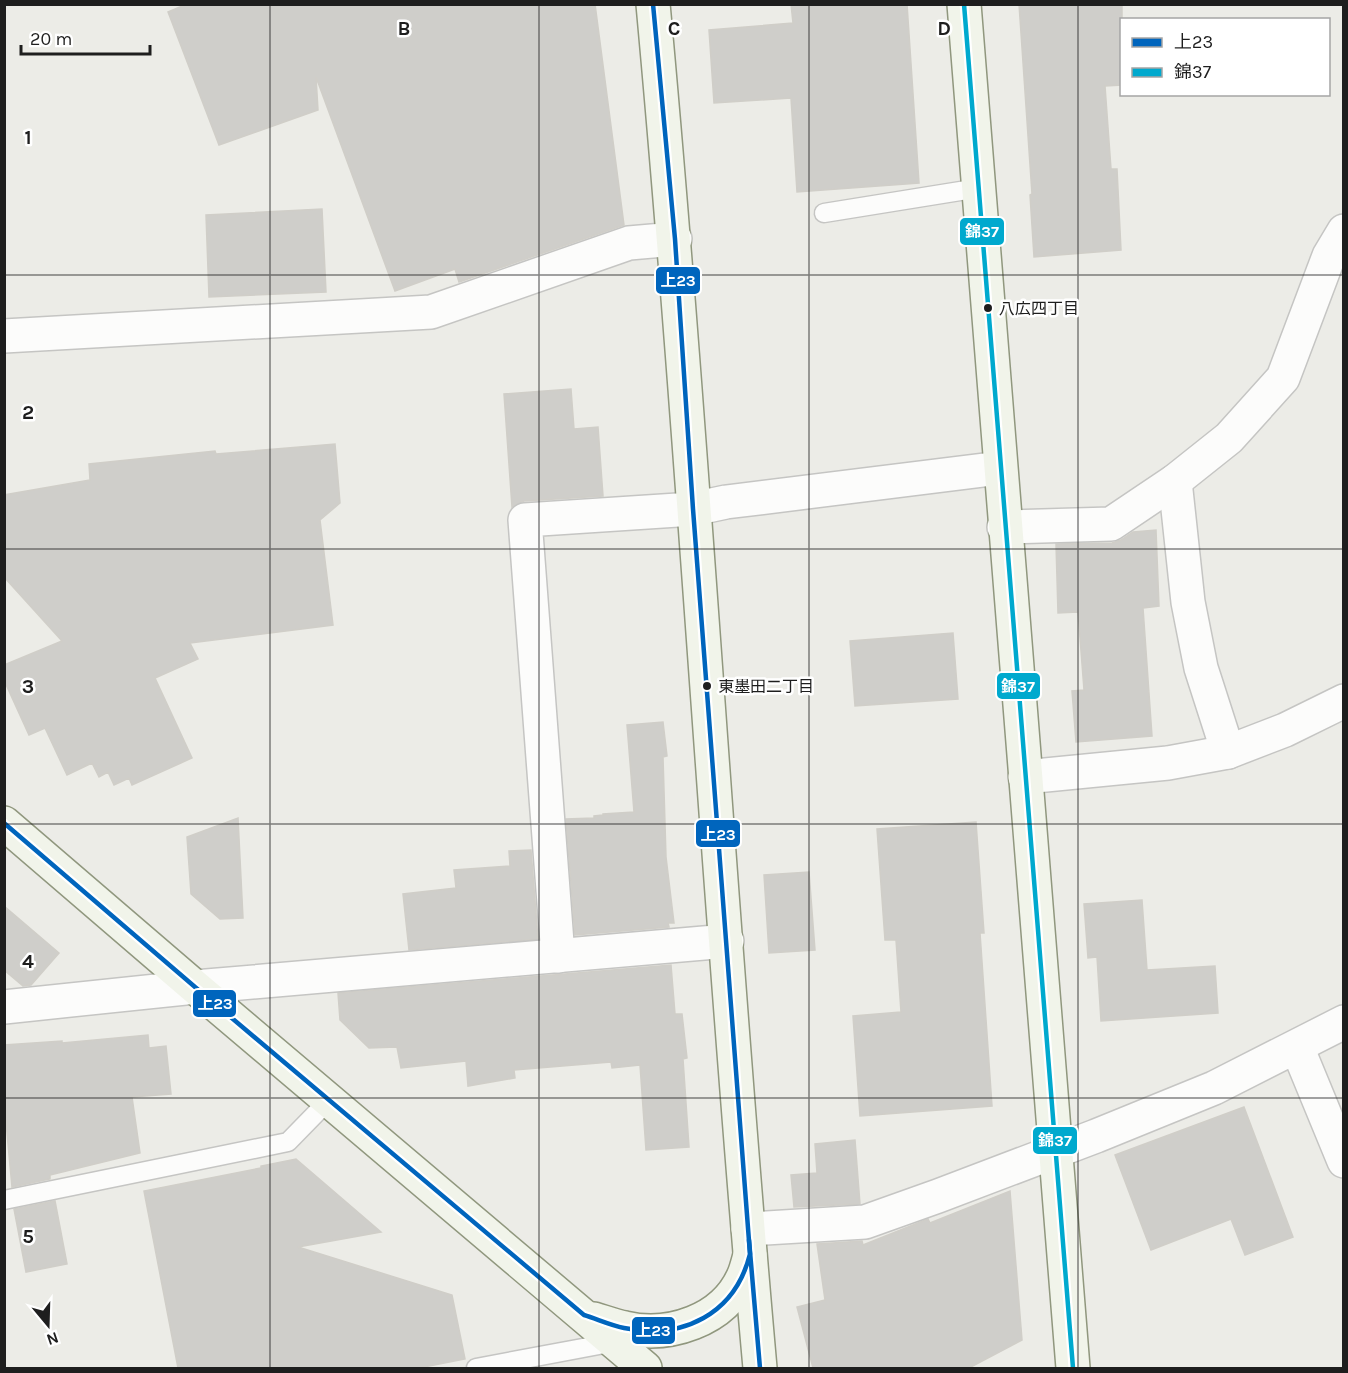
<svg xmlns="http://www.w3.org/2000/svg" width="1348" height="1373" font-family="Karla,'Noto Sans JP',sans-serif">
<style>
.building{fill:#cfceca;stroke:#d0cec8;stroke-width:1.5}
.lines{fill:none;stroke-linecap:round;stroke-linejoin:round}
.lane-casing{stroke:#c5c5c3;stroke-width:21}
.street-casing{stroke:#c5c5c3;stroke-width:36}
.secondary-casing{stroke:#90977e;stroke-width:36}
.lane{stroke:#fcfcfb;stroke-width:18}
.street{stroke:#fcfcfb;stroke-width:33}
.secondary{stroke:#f1f4ea;stroke-width:33}
.bus-1-casing{stroke:#fff;stroke-width:9}
.bus-2-casing{stroke:#fff;stroke-width:9}
.bus-1{stroke:#0065bd;stroke-width:4.5}
.bus-2{stroke:#00a9ce;stroke-width:4.5}
.grid{fill:none;stroke:#1e1e1e;stroke-width:1.5;stroke-opacity:0.55}
.bus-dot{fill:#1e1e1e;stroke:#fff;stroke-width:2}
.labels{text-anchor:middle;dominant-baseline:central;stroke-width:5;stroke-linejoin:round;paint-order:stroke}
.bus-label{font-size:16px;fill:#1e1e1e;stroke:#fff;text-anchor:start}
.grid-label{font-size:20px;text-anchor:middle;font-weight:bold;fill:#1e1e1e;stroke:#fff;stroke-width:5;stroke-linejoin:round;paint-order:stroke}
.line-badge{stroke:#fff;stroke-width:2}
.badge-label{font-size:16px;text-anchor:middle;font-weight:bold;fill:#fff}
</style>
<rect width="100%" height="100%" fill="#ecece7"/>
<g class="building">
<path d="M 187,4 L 595,4 L 624,225 L 459,282 L 455,269 L 395,291 L 316,77 L 318,110 L 219,145 L 168,12 Z"/>
<path d="M 791,4 L 907,4 L 919,183 L 797,192 L 791,98 L 714,103 L 709,30 L 793,23 Z"/>
<path d="M 1019,4 L 1122,4 L 1122,85 L 1105,86 L 1111,169 L 1117,169 L 1121,250 L 1034,257 L 1030,195 L 1032,194 Z"/>
<path d="M 322,209 L 326,292 L 209,297 L 206,215 Z"/>
<path d="M 571,389 L 574,429 L 598,427 L 603,496 L 524,501 L 512,507 L 504,394 Z"/>
<path d="M 335,444 L 340,503 L 320,520 L 333,625 L 190,643 L 198,659 L 155,678 L 192,758 L 132,785 L 129,778 L 114,785 L 108,772 L 99,777 L 92,763 L 67,775 L 45,728 L 29,735 L 4,680 L 4,665 L 62,641 L 4,577 L 4,495 L 90,480 L 89,464 L 215,451 L 216,454 Z"/>
<path d="M 1156,530 L 1159,606 L 1143,608 L 1152,736 L 1076,742 L 1072,691 L 1084,690 L 1078,612 L 1058,613 L 1056,544 L 1112,543 L 1121,540 L 1133,532 Z"/>
<path d="M 953,633 L 958,699 L 855,706 L 850,641 Z"/>
<path d="M 663,722 L 667,756 L 663,757 L 666,857 L 674,923 L 668,923 L 669,927 L 575,935 L 566,819 L 594,818 L 594,816 L 603,815 L 603,814 L 634,812 L 627,725 Z"/>
<path d="M 238,818 L 243,918 L 220,919 L 191,894 L 187,837 Z"/>
<path d="M 976,822 L 984,933 L 980,933 L 992,1106 L 860,1116 L 853,1016 L 901,1012 L 896,940 L 885,940 L 877,829 Z"/>
<path d="M 531,850 L 538,939 L 409,950 L 403,894 L 456,888 L 454,870 L 510,866 L 509,851 Z"/>
<path d="M 809,872 L 815,950 L 769,953 L 764,875 Z"/>
<path d="M 1142,900 L 1147,970 L 1215,966 L 1218,1013 L 1101,1021 L 1097,957 L 1088,958 L 1084,904 Z"/>
<path d="M 4,906 L 59,953 L 31,985 L 23,986 L 4,970 Z"/>
<path d="M 671,965 L 675,1014 L 682,1014 L 687,1058 L 683,1059 L 689,1147 L 646,1150 L 640,1065 L 612,1068 L 611,1062 L 514,1070 L 515,1078 L 468,1086 L 466,1061 L 401,1068 L 397,1047 L 369,1048 L 340,1020 L 338,993 Z"/>
<path d="M 148,1035 L 149,1048 L 166,1046 L 171,1094 L 132,1097 L 140,1153 L 50,1175 L 50,1179 L 12,1187 L 4,1101 L 4,1045 L 62,1041 L 62,1043 Z"/>
<path d="M 1244,1107 L 1293,1237 L 1245,1255 L 1231,1219 L 1151,1250 L 1115,1155 Z"/>
<path d="M 855,1140 L 860,1204 L 794,1207 L 791,1175 L 817,1173 L 815,1144 Z"/>
<path d="M 296,1159 L 381,1232 L 298,1247 L 452,1295 L 465,1359 L 419,1368 L 178,1368 L 144,1191 L 261,1168 L 261,1166 Z"/>
<path d="M 1010,1191 L 1022,1340 L 969,1368 L 813,1368 L 797,1307 L 825,1300 L 817,1244 L 862,1241 L 863,1245 L 928,1219 L 930,1223 Z"/>
<path d="M 55,1201 L 67,1264 L 26,1272 L 14,1209 Z"/>
</g>
<g class="lines">
<g class="lane-casing">
<g id="lane">
<path d="M 824,213 L 979,188"/>
<path d="M 4,1200 L 288,1142 L 329,1100"/>
<path d="M 476,1368 L 615,1342"/>
</g>
</g>
<g class="street-casing">
<g id="street">
<path d="M 4,336 L 431,312 L 629,243 L 675,239"/>
<path d="M 1175,481 L 1188,602 L 1201,668 L 1228,752"/>
<path d="M 1004,527 L 1111,524 L 1175,481 L 1229,438 L 1283,378 L 1329,256 L 1344,231"/>
<path d="M 1025,777 L 1168,763 L 1228,752 L 1285,730 L 1344,701"/>
<path d="M 558,956 L 525,520 L 693,509 L 726,502 L 1000,468"/>
<path d="M 4,1007 L 195,987 L 727,941"/>
<path d="M 1297,1047 L 1344,1161"/>
<path d="M 748,1229 L 865,1222 L 938,1196 L 1096,1136 L 1214,1088 L 1344,1022"/>
</g>
</g>
<g class="secondary-casing">
<g id="secondary">
<path d="M 653,4 C 695,459 719,914 760,1368"/>
<path d="M 964,4 L 1073,1368"/>
<path d="M 4,823 L 195,987 L 645,1368"/>
<path d="M 594,1319 C 604,1322 615,1326 625,1328 C 669,1338 723,1321 743,1277 C 746,1271 748,1262 750,1255"/>
</g>
</g>
<use href="#lane" class="lane"/>
<use href="#street" class="street"/>
<use href="#secondary" class="secondary"/>
<g class="bus-1-casing">
<g id="bus-1">
<path d="M 4,823 L 195,987 L 584,1315 C 597,1319 610,1325 624,1328 C 683,1340 735,1314 750,1254 L 693,509 L 675,239 L 653,4"/>
<path d="M 749,1240 L 760,1368"/>
</g>
</g>
<g class="bus-2-casing">
<path id="bus-2" d="M 964,4 L 1073,1368"/>
</g>
<use href="#bus-1" class="bus-1"/>
<use href="#bus-2" class="bus-2"/>
</g>
<path class="grid" d="M 270,4 L 270,1368M 539,4 L 539,1368M 809,4 L 809,1368M 1078,4 L 1078,1368M 4,275 L 1344,275M 4,549 L 1344,549M 4,824 L 1344,824M 4,1098 L 1344,1098"/>
<g class="bus-dot">
<circle cx="988" cy="308" r="5"/>
<circle cx="707" cy="686" r="5"/>
</g>
<g class="labels">
<g class="bus-label">
<text x="999" y="308">八広四丁目</text>
<text x="718" y="686">東墨田二丁目</text>
</g>
</g>
<g class="grid-label">
<text x="404" y="35">B</text>
<text x="674" y="35">C</text>
<text x="944" y="35">D</text>
<text x="28" y="144">1</text>
<text x="28" y="419">2</text>
<text x="28" y="693">3</text>
<text x="28" y="968">4</text>
<text x="28" y="1243">5</text>
</g>
<g class="line-badge">
<rect x="959" y="217" width="46" height="29" rx="6" fill="#00a9ce"/>
<rect x="655" y="266" width="46" height="29" rx="6" fill="#0065bd"/>
<rect x="996" y="672" width="45" height="28" rx="6" fill="#00a9ce"/>
<rect x="695" y="819" width="46" height="29" rx="6" fill="#0065bd"/>
<rect x="192" y="989" width="45" height="29" rx="6" fill="#0065bd"/>
<rect x="1032" y="1126" width="46" height="29" rx="6" fill="#00a9ce"/>
<rect x="631" y="1316" width="45" height="29" rx="6" fill="#0065bd"/>
</g>
<g class="badge-label">
<text x="982" y="237">錦37</text>
<text x="678" y="286">上23</text>
<text x="1018" y="692">錦37</text>
<text x="718" y="840">上23</text>
<text x="215" y="1009">上23</text>
<text x="1055" y="1146">錦37</text>
<text x="653" y="1336">上23</text>
</g>
<rect width="1348" height="1373" fill="none" stroke="#1e1e1e" stroke-width="12"/>
<rect x="1120" y="18" width="210" height="78" fill="#ffffff" stroke="#a5a5a5" stroke-width="1.5"/>
<rect x="1132" y="38" width="30" height="9" fill="#0065bd" stroke="#a5a5a5" stroke-width="1.5"/>
<text x="1174" y="48" font-size="18" fill="#1e1e1e">上23</text>
<rect x="1132" y="68" width="30" height="9" fill="#00a9ce" stroke="#a5a5a5" stroke-width="1.5"/>
<text x="1174" y="78" font-size="18" fill="#1e1e1e">錦37</text>
<g transform="translate(48 1325) rotate(161)" stroke="#ffffff" stroke-width="4.5" paint-order="stroke">
<path d="M0-4.5L10 22L0 15L-10 22Z" fill="#1e1e1e"/>
<text y="-9" font-size="16" font-weight="bold" text-anchor="middle" fill="#1e1e1e">N</text>
</g>
<path d="M21 45v9h129v-9" fill="none" stroke="#1e1e1e" stroke-width="3"/>
<text x="30" y="45" font-size="18" fill="#1e1e1e" stroke="#ffffff" stroke-width="4.5" paint-order="stroke">20 m</text>
</svg>
